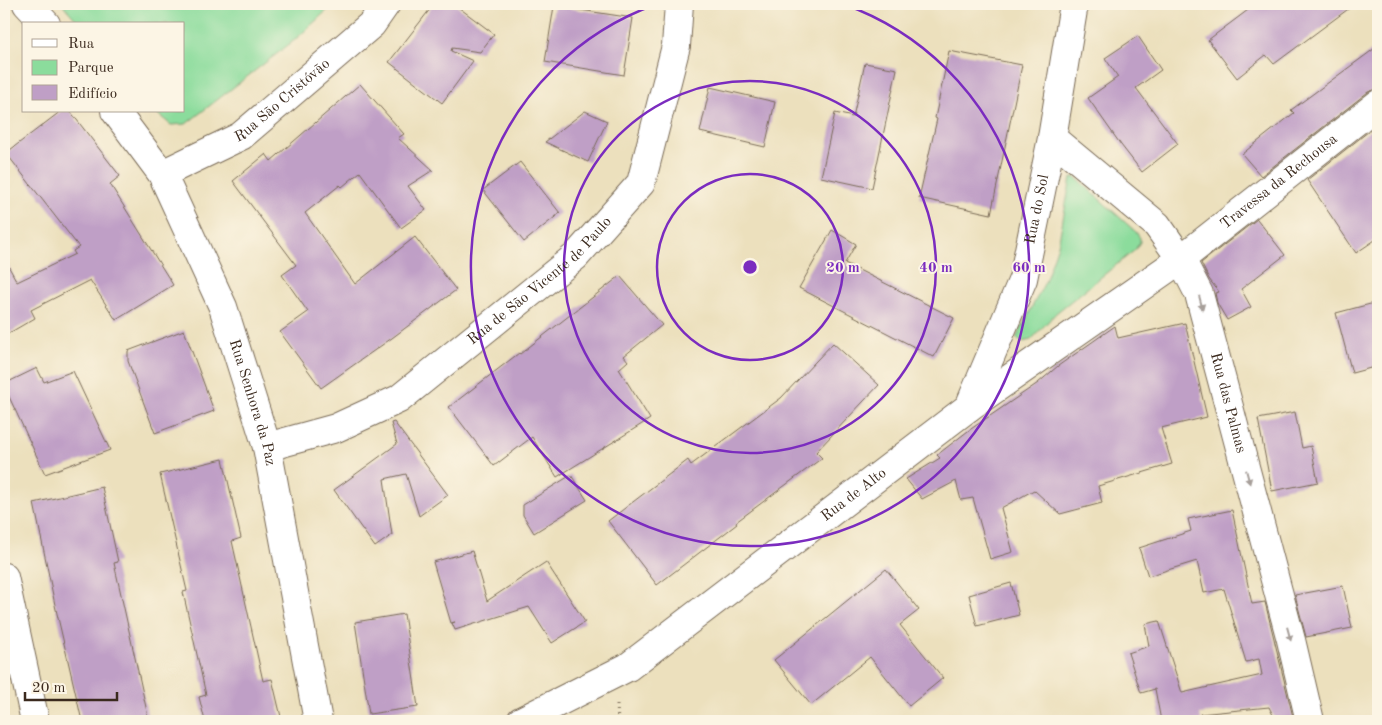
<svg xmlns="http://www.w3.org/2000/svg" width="1382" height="725" font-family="'Old Standard TT',serif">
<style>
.green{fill:#8bdc9c;stroke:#63835d}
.building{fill:#bf9fc6}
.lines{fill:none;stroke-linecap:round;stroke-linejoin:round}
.minor-casing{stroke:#796a56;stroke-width:30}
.path{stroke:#796a56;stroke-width:3;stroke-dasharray:1 4;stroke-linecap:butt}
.minor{stroke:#fff;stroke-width:28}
.oneway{fill:#a79f9a}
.ring{fill:none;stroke:#7b2cbf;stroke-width:2.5}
.labels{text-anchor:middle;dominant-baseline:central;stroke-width:4;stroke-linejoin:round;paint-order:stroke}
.street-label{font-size:15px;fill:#3b2a1e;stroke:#fcf5e5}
.centre{fill:#7b2cbf;stroke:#fcf5e5;stroke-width:2.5}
.ring-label{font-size:15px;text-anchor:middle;font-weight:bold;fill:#7b2cbf;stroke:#fcf5e5;stroke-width:4;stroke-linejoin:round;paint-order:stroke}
</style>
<rect width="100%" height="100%" fill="#fcf5e5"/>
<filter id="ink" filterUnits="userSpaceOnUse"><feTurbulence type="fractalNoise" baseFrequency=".02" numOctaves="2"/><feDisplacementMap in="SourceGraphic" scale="10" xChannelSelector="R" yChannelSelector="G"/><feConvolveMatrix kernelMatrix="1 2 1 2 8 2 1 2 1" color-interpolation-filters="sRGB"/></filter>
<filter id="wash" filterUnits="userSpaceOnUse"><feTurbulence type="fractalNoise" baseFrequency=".0096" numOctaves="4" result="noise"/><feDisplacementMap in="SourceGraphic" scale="20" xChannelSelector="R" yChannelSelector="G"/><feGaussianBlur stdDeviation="1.12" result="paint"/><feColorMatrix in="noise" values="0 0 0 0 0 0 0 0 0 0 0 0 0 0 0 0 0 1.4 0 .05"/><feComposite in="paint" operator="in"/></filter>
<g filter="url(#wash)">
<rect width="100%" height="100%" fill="#ece0bd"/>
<g class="green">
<path d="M 62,4 L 334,4 L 296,39 L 186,124 L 171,125 L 154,111 L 184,111 L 184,24 L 80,24 Z"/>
<path d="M 1075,177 L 1136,232 L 1140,238 L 1140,242 L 1135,250 L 1056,313 L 1031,340 L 1022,342 L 1016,338 L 1045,282 L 1058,245 L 1069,188 L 1071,178 Z"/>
</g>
<g id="blocks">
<g class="building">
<path d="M 434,4 L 454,4 L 494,34 L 480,52 L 452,48 L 451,51 L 473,61 L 442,103 L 389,62 Z"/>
<path d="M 1256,4 L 1355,4 L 1274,64 L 1266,55 L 1237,78 L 1208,40 Z"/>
<path d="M 554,6 L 633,18 L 624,75 L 545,62 Z"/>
<path d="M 1138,36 L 1161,70 L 1136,88 L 1178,144 L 1142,172 L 1121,145 L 1088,98 L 1118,77 L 1105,58 Z"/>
<path d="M 1378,46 L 1378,89 L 1368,92 L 1261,176 L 1242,154 L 1294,113 L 1291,110 Z"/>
<path d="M 949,51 L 1022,65 L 991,214 L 919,198 L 937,119 L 935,118 Z"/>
<path d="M 865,63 L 897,69 L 872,188 L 821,177 L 835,113 L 853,117 Z"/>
<path d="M 360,84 L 404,134 L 398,138 L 433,170 L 408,186 L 426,210 L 401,228 L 360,172 L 342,187 L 340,185 L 305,213 L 355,284 L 415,237 L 456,290 L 392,338 L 321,388 L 280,332 L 308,312 L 282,275 L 296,265 L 233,181 L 266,154 L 271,161 Z"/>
<path d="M 710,87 L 775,102 L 765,147 L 700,132 Z"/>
<path d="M 61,111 L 70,111 L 120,176 L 110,184 L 173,285 L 116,320 L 90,280 L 31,310 L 35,318 L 4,336 L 4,258 L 17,282 L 75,254 L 73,251 L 79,247 L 6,153 Z"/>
<path d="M 585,111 L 607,121 L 588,162 L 545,142 Z"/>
<path d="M 1378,124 L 1378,238 L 1356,253 L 1307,180 Z"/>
<path d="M 520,162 L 560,213 L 524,242 L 483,190 Z"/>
<path d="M 1257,219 L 1285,255 L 1241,289 L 1251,307 L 1227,320 L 1217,303 L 1215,293 L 1219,292 L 1209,279 L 1201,263 Z"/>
<path d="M 832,230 L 856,244 L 845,263 L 954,318 L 934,357 L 799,288 Z"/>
<path d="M 620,276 L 662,325 L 624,356 L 628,361 L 619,369 L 650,419 L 557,477 L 532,437 L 494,466 L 449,407 L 519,353 L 520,354 Z"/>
<path d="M 1378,302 L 1378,366 L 1352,373 L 1336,313 Z"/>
<path d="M 1185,323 L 1207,417 L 1161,428 L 1172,464 L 1098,486 L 1102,503 L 1060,514 L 1034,490 L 1001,508 L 1013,552 L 990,559 L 973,498 L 961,500 L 956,481 L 922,499 L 906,479 L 940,458 L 937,455 L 968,431 L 1038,383 L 1058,366 L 1115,326 L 1118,338 Z"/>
<path d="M 184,330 L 214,411 L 155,433 L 128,361 L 128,351 Z"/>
<path d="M 833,343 L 879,385 L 816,452 L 822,458 L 736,522 L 737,524 L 657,585 L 608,521 L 688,460 L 691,465 L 781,398 Z"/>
<path d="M 37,368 L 44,382 L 73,371 L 110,450 L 45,474 L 4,386 L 4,384 Z"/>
<path d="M 1295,412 L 1302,448 L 1311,446 L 1318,482 L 1272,491 L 1258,419 Z"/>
<path d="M 394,422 L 448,495 L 419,516 L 406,474 L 384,479 L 392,535 L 375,547 L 334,490 L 397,444 L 391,423 Z"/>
<path d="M 223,459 L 241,538 L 232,541 L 263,681 L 272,679 L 282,721 L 205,721 L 199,697 L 206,695 L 183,592 L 187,591 L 160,474 Z"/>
<path d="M 571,475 L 587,500 L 534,533 L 523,515 L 523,505 Z"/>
<path d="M 102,487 L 118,562 L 114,563 L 149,721 L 82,721 L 55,605 L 34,503 Z"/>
<path d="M 1232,510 L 1252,604 L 1265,602 L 1294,721 L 1276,721 L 1269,707 L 1200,714 L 1201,721 L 1161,721 L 1155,689 L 1141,693 L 1128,653 L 1149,646 L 1145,624 L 1159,621 L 1182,693 L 1262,675 L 1259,659 L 1246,662 L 1224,589 L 1204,593 L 1197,561 L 1148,576 L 1139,548 L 1191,531 L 1188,519 Z"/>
<path d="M 472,551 L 487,601 L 546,562 L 585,622 L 552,643 L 529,607 L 455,630 L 452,623 L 455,622 L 451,623 L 433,562 Z"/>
<path d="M 886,569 L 919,610 L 900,625 L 943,678 L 909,706 L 870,657 L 811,705 L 774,660 Z"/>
<path d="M 1011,583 L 1019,615 L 977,626 L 969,595 Z"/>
<path d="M 1343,586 L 1352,628 L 1306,637 L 1295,595 Z"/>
<path d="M 404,614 L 418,707 L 369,714 L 355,622 Z"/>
</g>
</g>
</g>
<g filter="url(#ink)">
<use href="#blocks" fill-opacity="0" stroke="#796a56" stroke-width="1"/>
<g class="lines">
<g class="minor-casing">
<g id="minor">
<path d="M 27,4 L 46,24"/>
<path id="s1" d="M 115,111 L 162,174 L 223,307 L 267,447 L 318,721"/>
<path id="s2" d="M 1052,138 L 1157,225 L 1181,259 L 1199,294 L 1291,640 L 1310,721"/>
<path id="s3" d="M 162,174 L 241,136 L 372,24 L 386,4"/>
<path id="s4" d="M 969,407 L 1023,279 L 1052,138 L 1074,4"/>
<path id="s5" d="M 267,447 L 336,428 L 399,399 L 576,256 L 641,183 L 676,46 L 679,4"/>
<path d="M 4,577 L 35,721"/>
<path id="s6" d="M 521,721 L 628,667 L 969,407 L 1181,259 L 1378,104"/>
</g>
</g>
<path class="path" d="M 617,705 L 618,721"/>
<use href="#minor" class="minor"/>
</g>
<defs><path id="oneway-solid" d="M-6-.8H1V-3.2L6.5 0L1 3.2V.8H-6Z" transform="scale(1.25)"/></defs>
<g class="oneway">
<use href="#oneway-solid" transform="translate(1201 303) rotate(75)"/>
<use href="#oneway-solid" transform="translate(1248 477) rotate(75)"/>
<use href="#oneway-solid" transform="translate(1289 634) rotate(75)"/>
</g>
</g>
<g class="ring">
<circle cx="750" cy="267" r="93"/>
<circle cx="750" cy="267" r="186"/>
<path d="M843 4A279 279 0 1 1 657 4"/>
</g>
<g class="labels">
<g class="street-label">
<text stroke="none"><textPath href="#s3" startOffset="142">Rua São Cristóvão</textPath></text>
<text stroke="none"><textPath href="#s6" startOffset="932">Travessa da Rechousa</textPath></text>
<text stroke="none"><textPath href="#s4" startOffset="210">Rua do Sol</textPath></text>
<text stroke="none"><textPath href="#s5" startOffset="325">Rua de São Vicente de Paulo</textPath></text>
<text stroke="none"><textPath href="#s2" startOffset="330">Rua das Palmas</textPath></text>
<text stroke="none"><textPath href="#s1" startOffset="325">Rua Senhora da Paz</textPath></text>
<text stroke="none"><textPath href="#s6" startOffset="404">Rua de Alto</textPath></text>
</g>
</g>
<circle cx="750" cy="267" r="8" class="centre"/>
<g class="ring-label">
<text x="843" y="272">20 m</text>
<text x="936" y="272">40 m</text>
<text x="1029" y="272">60 m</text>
</g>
<rect width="1382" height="725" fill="none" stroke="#fcf5e5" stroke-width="20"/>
<rect x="22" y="22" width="162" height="90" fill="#fcf5e5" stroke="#afa495"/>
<rect x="32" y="39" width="25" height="8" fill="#ffffff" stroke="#afa495"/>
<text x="68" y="48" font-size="15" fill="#3b2a1e">Rua</text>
<rect x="32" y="60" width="25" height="15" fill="#8bdc9c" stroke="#afa495"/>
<text x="68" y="72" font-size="15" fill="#3b2a1e">Parque</text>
<rect x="32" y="85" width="25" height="15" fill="#bf9fc6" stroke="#afa495"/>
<text x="68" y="98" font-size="15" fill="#3b2a1e">Edifício</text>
<path d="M25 692v8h92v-8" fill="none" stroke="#3b2a1e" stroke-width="2.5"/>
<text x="32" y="692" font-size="15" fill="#3b2a1e" stroke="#fcf5e5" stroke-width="4" paint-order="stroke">20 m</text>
</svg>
